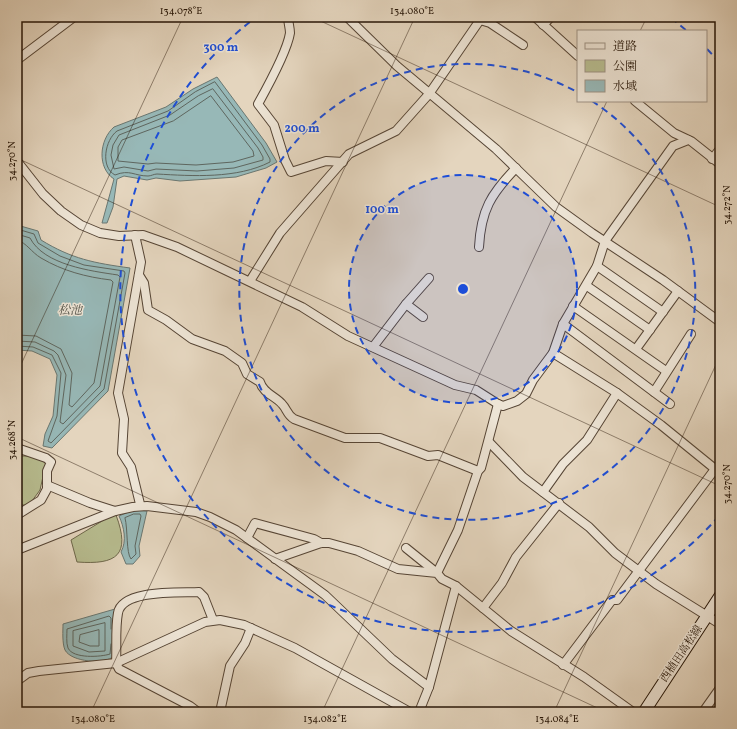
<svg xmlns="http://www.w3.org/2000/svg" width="737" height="729" font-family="Vollkorn,'Noto Serif JP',serif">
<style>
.green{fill:#b7bc8f;stroke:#6e684b}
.water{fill:#97b8b7;stroke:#6a7771}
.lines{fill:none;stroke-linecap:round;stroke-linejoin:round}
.shore{stroke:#5e665f;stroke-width:1}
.minor-casing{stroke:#564535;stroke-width:10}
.secondary-casing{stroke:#261507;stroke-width:13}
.minor{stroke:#ede4d5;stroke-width:8}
.secondary{stroke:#ede4d5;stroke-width:11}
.ticks{fill:none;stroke:#261507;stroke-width:1;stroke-opacity:0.45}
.ring{fill:none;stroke:#1d4ed8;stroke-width:2;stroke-dasharray:7 5}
.labels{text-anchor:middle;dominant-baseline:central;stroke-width:3;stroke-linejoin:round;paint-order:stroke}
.street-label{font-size:11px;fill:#261507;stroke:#ede4d5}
.water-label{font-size:12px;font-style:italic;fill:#4e4e45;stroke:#ede4d5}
.centre{fill:#1d4ed8;stroke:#ede4d5;stroke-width:2}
.ring-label{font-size:12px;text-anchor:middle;font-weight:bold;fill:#1d4ed8;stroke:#ede4d5;stroke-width:3;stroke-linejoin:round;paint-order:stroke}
.neatline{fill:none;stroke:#261507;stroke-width:1.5}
.ticks-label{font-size:10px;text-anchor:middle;fill:#261507}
</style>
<rect width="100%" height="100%" fill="#e4d5be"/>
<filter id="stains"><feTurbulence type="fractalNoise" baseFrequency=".005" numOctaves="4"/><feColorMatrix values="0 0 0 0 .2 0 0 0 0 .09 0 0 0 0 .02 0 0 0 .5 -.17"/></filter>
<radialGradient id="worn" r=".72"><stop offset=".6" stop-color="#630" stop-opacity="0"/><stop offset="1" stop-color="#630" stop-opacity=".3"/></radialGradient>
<g class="green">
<path d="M 17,456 L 33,456 L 46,463 L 40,490 L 29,505 L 17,505 Z"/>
<path d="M 116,515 C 131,555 117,565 77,562 L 71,540 L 107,518 Z"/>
</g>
<g class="water">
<path d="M 217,77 L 266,143 L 277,162 L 266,168 L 236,177 L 180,181 L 156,178 L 147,180 L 124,176 L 117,179 L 113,207 L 107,223 L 102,223 L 114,179 C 97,168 99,140 114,127 L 166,107 L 193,89 Z"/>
<path d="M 17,225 L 38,231 L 41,240 C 72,259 94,263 130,268 L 108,391 L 52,448 L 43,446 L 45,434 L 53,416 L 57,375 L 50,359 L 32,351 L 17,350 Z"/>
<path d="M 133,510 L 147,511 L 139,546 L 140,556 L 133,564 L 126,564 L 121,552 C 127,541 124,527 119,516 Z"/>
<path d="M 115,609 L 114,656 C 105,665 71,662 65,650 C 62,643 63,631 63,624 Z"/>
</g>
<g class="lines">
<g class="shore">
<path d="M 215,82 L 262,145 L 270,159 L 270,162 C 237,179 192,176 157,174 C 154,174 151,176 148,176 C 134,176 130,169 115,175 C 100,167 105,140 117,131 L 168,111 L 195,92 Z"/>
<path d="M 213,89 L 258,148 L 263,157 L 263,160 L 234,168 L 197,171 L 156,169 L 148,171 L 124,167 L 114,169 L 111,155 L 113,145 L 119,135 L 170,115 L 198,96 Z"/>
<path d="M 211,96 L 253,151 L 254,156 L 233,162 L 196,165 L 156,163 L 148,164 L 118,161 L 118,147 L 122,140 L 173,121 Z"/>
<path d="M 17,229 L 34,234 L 38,243 L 60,256 L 84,265 L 124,271 L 125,273 L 104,389 L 51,443 L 48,441 L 57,416 L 61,373 L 52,355 L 33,347 L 17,346"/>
<path d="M 17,234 L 30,238 C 44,265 91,271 118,275 L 120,277 L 100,386 L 63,424 L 60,422 L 66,375 L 58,355 L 54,351 L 35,342 L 17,341"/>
<path d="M 17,240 C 27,243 31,252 41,258 C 63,271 86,277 111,280 L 113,282 L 94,383 L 72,407 L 69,405 L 72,373 L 61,349 L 36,336 L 17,335"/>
<path d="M 134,514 L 140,514 L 141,516 L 135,546 L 136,554 L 131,559 C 126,553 128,529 125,518 Z"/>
<path d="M 105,623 L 105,651 L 89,652 L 73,646 L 73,631 Z"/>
<path d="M 99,630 L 99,646 L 90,646 L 79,642 L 80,635 Z"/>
<path d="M 111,644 L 110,654 C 101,657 73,659 68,648 C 66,643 67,634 67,629 L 109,616 L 111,618 L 111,629"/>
</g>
<g class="minor-casing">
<g id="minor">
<path d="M 288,17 C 288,22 290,28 290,33 C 287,52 268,86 258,104 L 274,125 L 285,160 L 291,172 L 326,161 L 343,162"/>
<path d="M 347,17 L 397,66 L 496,149 L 556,207 L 592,233 L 663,280 L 720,322"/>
<path d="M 535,17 L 578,56"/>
<path d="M 476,18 L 480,20 L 490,23 L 523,45"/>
<path d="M 543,25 L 551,17"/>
<path d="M 17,60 L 74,17"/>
<path d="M 635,101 L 674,133 L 691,141 L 720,164"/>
<path d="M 712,159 L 720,149"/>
<path d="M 17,161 L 43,194 L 61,211 L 81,225 L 100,233 L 119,236 L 143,235 L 177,247 L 302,307 L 348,336 L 455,385 L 476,390 L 498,404 L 503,406 L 517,401 L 526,394 L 533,380 L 553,353 L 563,324 L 597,266 L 605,241 L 673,146 L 688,140"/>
<path d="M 135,235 L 141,262 L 118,393 L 124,419 L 122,453 L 131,467 L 140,504"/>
<path d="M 479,247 C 481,210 491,194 516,168"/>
<path d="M 597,266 L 663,312"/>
<path d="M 139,275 L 144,283 L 148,310 L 166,320 L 192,339 L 225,351 L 242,363 L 247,374 L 260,382 C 263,393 275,396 282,404 C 287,409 287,415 294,419 L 345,438 L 380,438 L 428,456 L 438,455 L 478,471"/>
<path d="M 250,281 L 280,233 L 349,154 L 396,131 L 429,94 L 480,20"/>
<path d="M 587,286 L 650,330"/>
<path d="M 406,304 L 423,317"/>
<path d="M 573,306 L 666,371"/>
<path d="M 563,324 L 670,404"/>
<path d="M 373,347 L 406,304 L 429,278"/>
<path d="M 636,349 L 678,291"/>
<path d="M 553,353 L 617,393 L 661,425 L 720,473"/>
<path d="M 654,392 L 691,334"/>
<path d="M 489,442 L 523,477 L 589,527 L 615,553 L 656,584 L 720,624"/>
<path d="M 17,448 L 46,458 L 51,462 L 47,471 L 47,489 L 41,500 L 17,515"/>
<path d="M 47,485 L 90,503 L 115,511"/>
<path d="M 543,492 L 563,464 L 587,440 L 617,393"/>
<path d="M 247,538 L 255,523 L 314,539 L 321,543"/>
<path d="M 406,548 L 437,573 L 458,530 L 478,471 L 481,468 L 498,404"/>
<path d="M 17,550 L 115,511 L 133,507 L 147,506 L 196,512 L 210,517 L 236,530 L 325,595 L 392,659 L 429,687 L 419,712"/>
<path d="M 275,559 L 321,543 L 329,543 L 358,551 L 398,569 L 437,573 L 442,579 L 456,586 L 511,631 L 584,677 L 633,712"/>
<path d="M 483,608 L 502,583 L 516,557 L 559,503"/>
<path d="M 563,665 L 612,600 L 617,600 L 715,469"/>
<path d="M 17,681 L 28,673 L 39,671 L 116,663 L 205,622 L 220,620 L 244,625 L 295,648 L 410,712"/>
<path d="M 429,687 L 456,586"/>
<path d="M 198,712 L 190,706 L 119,669 L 116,663 C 117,647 115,629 118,613 C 122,589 180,593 199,592 L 204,597 L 213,620"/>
<path d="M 220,712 L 230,666 L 245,643 L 251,628"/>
<path d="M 703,712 L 720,688"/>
</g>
</g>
<g class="secondary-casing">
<path id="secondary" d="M 644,712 L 720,596"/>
</g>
<use href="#minor" class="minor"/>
<use href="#secondary" class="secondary"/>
</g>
<path class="ticks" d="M 312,17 L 720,207M 640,31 L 647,17M 17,158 L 720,486M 17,373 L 183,17M 17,437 L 606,712M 91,712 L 415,17M 322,712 L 607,101M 554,712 L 720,356"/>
<circle cx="463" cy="289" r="114" fill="#1d4ed8" fill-opacity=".12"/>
<g class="ring">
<circle cx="463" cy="289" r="114"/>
<path d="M592 101A228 228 0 1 1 577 92"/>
<path d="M719 516A342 342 0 1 1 255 18M671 18A342 342 0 0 1 687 31M707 49A342 342 0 0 1 719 62"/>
</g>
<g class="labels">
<g class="street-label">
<text transform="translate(682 654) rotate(-56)">西植田高松線</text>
</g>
<g class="water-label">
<text x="70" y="311">松池</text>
</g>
</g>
<circle cx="463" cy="289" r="6" class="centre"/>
<g class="ring-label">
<text x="221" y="51">300 m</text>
<text x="302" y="132">200 m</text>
<text x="382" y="213">100 m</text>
</g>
<rect width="737" height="729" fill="none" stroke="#e4d5be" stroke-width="44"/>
<rect x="577" y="30" width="130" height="72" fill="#ede4d5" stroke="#9d9183"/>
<rect x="585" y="43" width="20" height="6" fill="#ede4d5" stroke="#9d9183"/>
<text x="613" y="50" font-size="12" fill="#261507">道路</text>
<rect x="585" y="60" width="20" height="12" fill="#b7bc8f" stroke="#9d9183"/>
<text x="613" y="70" font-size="12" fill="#261507">公園</text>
<rect x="585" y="80" width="20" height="12" fill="#97b8b7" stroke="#9d9183"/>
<text x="613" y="90" font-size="12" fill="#261507">水域</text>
<rect x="22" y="22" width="693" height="685" class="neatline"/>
<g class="ticks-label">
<text x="181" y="14">134.078°E</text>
<text x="412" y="14">134.080°E</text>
<text transform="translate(11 161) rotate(-90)" y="4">34.270°N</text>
<text transform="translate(726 205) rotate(-90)" y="4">34.272°N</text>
<text transform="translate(11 440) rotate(-90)" y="4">34.268°N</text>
<text transform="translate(726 484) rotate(-90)" y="4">34.270°N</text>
<text x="93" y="722">134.080°E</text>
<text x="325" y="722">134.082°E</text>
<text x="557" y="722">134.084°E</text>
</g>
<rect width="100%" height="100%" filter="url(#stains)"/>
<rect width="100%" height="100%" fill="url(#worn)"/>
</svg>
